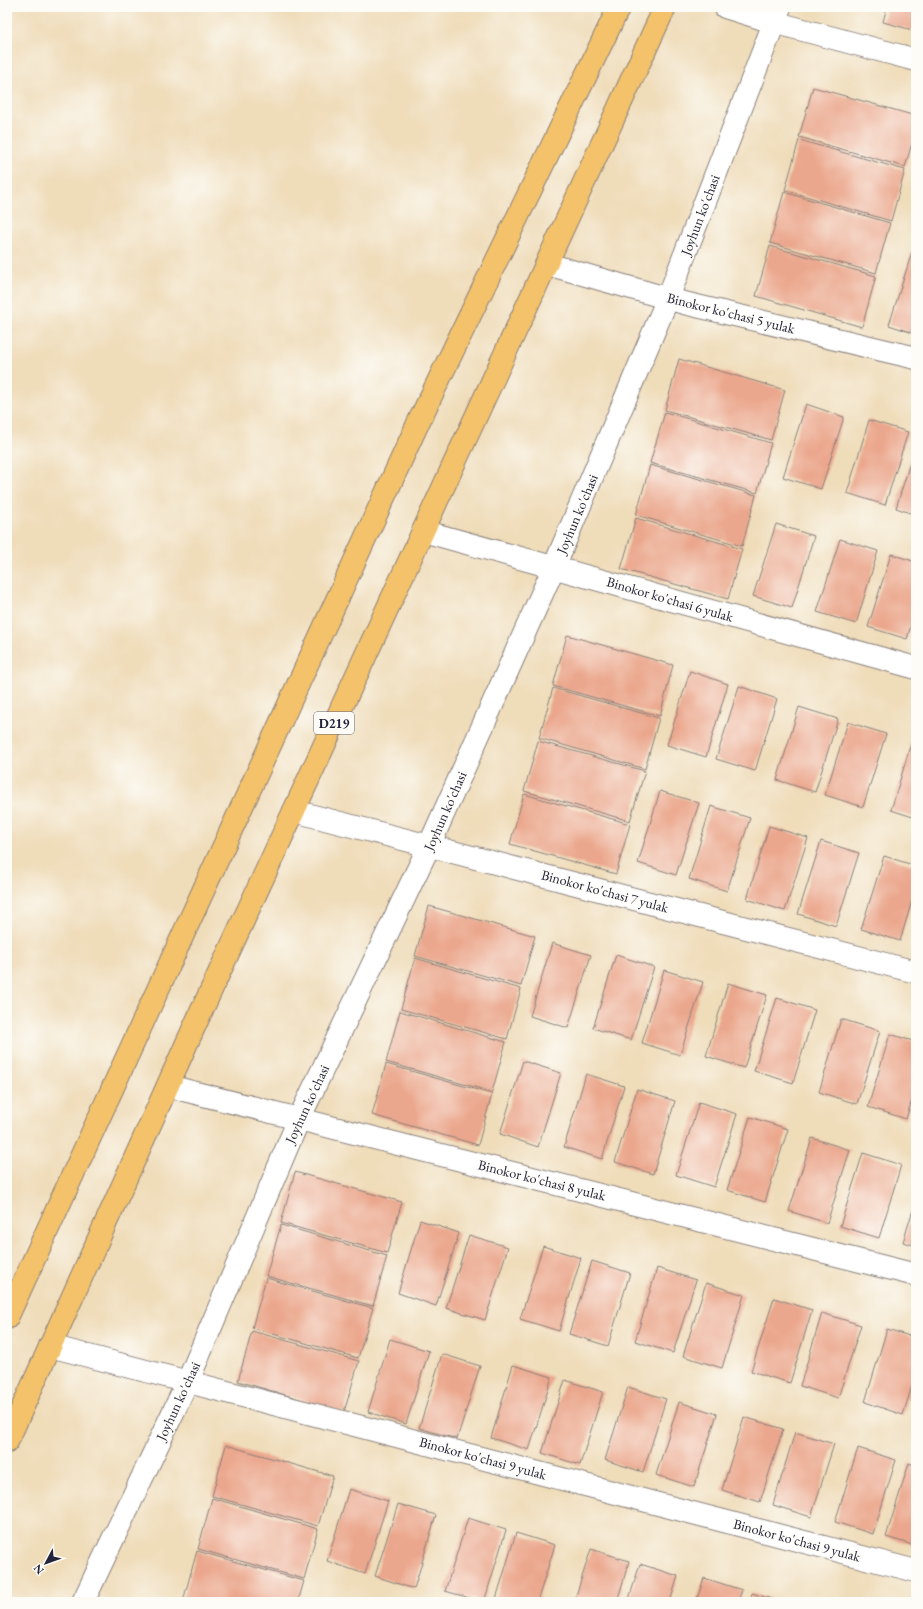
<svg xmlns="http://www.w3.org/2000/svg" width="923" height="1609" font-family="'EB Garamond',serif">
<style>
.building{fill:#eba78d}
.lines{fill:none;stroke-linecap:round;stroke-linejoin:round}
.minor-casing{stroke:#887f7a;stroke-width:24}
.major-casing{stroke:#887f7a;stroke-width:24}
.minor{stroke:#fff;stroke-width:22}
.major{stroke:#f4c26a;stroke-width:22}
.labels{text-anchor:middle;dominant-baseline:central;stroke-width:3;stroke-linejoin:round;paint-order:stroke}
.shield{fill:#fdfcf7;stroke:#646373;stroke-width:1}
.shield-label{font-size:13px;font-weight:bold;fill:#22223b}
.street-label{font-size:14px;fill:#22223b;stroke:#fdfcf7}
</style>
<rect width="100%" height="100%" fill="#fdfcf7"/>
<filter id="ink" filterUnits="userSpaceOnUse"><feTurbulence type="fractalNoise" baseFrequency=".025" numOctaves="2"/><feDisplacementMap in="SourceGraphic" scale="8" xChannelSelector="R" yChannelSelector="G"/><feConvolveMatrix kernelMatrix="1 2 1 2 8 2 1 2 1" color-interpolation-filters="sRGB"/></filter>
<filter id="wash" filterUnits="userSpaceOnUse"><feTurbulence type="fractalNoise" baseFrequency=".012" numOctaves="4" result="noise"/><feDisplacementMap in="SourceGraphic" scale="16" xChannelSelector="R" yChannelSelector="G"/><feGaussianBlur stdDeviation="0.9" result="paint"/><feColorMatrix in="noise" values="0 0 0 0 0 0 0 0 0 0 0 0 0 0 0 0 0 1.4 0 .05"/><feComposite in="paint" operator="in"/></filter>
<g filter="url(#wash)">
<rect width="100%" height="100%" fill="#efdcb9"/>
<g id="blocks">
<g class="building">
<path d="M 887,7 L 916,7 L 916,31 L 883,22 Z"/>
<path d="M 813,87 L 916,116 L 916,130 L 905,167 L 799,137 Z"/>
<path d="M 799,140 L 905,170 L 891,221 L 785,190 Z"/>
<path d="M 784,192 L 890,223 L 876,273 L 770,243 Z"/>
<path d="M 770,246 L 876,276 L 862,327 L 756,296 Z"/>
<path d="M 912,252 L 916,254 L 916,334 L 889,325 Z"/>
<path d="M 679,359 L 785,390 L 771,440 L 665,410 Z"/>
<path d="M 806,404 L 844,417 L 821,489 L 783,477 Z"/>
<path d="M 665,412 L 771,443 L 757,493 L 650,463 Z"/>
<path d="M 869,420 L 908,432 L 885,505 L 847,493 Z"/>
<path d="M 916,444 L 916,515 L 896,508 Z"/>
<path d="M 650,465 L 756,495 L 742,546 L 636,515 Z"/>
<path d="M 636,518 L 742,549 L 728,599 L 621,569 Z"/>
<path d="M 776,524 L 814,536 L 792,608 L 753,596 Z"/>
<path d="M 840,539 L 878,551 L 856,624 L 817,612 Z"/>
<path d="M 891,554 L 916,562 L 916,609 L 907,639 L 868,627 Z"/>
<path d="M 567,635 L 673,665 L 660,716 L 553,686 Z"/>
<path d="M 690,671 L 728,684 L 706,757 L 667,745 Z"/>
<path d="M 739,686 L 777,699 L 755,771 L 716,759 Z"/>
<path d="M 553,688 L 659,718 L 645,769 L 539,738 Z"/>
<path d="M 799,707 L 838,719 L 815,792 L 777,780 Z"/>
<path d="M 848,722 L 886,734 L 863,807 L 825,795 Z"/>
<path d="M 913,737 L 916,738 L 916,818 L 891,810 Z"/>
<path d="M 538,741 L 645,771 L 630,821 L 524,791 Z"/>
<path d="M 660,791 L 699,803 L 676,875 L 638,863 Z"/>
<path d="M 524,794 L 630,824 L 616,874 L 510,844 Z"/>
<path d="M 711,806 L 750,818 L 727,891 L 689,879 Z"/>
<path d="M 769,826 L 808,838 L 785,911 L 747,899 Z"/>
<path d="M 821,841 L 859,853 L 836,926 L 798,914 Z"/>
<path d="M 884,856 L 916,866 L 916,887 L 900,941 L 861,929 Z"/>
<path d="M 429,906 L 535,936 L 521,986 L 415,956 Z"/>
<path d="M 552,943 L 591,955 L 568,1028 L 530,1016 Z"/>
<path d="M 616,955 L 654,967 L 631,1040 L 593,1028 Z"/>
<path d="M 415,958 L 521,989 L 507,1039 L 401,1009 Z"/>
<path d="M 664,970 L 703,982 L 680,1055 L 642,1043 Z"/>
<path d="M 728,983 L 767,995 L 744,1068 L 706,1056 Z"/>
<path d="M 777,998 L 815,1010 L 793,1083 L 754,1071 Z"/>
<path d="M 400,1011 L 506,1042 L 492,1092 L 386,1062 Z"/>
<path d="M 841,1019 L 880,1031 L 857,1104 L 819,1092 Z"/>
<path d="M 890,1034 L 916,1042 L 916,1087 L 906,1119 L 868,1107 Z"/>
<path d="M 523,1061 L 561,1073 L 538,1147 L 500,1134 Z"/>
<path d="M 386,1064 L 492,1094 L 478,1145 L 372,1115 Z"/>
<path d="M 586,1074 L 624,1086 L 602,1159 L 564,1147 Z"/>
<path d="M 637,1089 L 675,1101 L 653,1174 L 615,1162 Z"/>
<path d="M 699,1102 L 737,1114 L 714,1187 L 676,1175 Z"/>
<path d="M 750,1117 L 788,1129 L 765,1202 L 727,1190 Z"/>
<path d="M 812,1138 L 850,1150 L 827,1223 L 789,1211 Z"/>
<path d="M 863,1153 L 901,1165 L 879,1238 L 840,1226 Z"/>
<path d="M 295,1172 L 402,1202 L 387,1253 L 281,1223 Z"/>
<path d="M 916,1200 L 916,1246 L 903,1242 Z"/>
<path d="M 420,1220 L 459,1233 L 436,1306 L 398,1293 Z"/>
<path d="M 281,1225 L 387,1256 L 373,1306 L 266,1276 Z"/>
<path d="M 469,1235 L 508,1247 L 485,1320 L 446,1308 Z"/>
<path d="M 543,1246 L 581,1258 L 559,1331 L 520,1319 Z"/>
<path d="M 592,1261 L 630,1273 L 608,1346 L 569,1334 Z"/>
<path d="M 657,1268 L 696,1280 L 673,1353 L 635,1341 Z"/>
<path d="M 266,1278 L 373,1308 L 358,1358 L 252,1328 Z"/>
<path d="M 706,1283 L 744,1295 L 722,1368 L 683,1356 Z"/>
<path d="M 774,1298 L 812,1310 L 790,1383 L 751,1371 Z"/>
<path d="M 822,1313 L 861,1325 L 838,1398 L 800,1386 Z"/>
<path d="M 887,1329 L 916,1338 L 916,1373 L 903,1415 L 865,1402 Z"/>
<path d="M 252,1331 L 359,1361 L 344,1412 L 238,1381 Z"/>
<path d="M 390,1339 L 429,1351 L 406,1424 L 368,1412 Z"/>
<path d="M 442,1354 L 480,1366 L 457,1439 L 419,1428 Z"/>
<path d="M 513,1365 L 552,1377 L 529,1450 L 491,1438 Z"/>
<path d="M 565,1380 L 603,1392 L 580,1465 L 542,1453 Z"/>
<path d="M 628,1387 L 666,1399 L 643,1472 L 605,1460 Z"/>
<path d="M 679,1402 L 717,1414 L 694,1487 L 656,1475 Z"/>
<path d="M 744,1417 L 783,1429 L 760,1502 L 722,1490 Z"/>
<path d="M 795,1432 L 834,1444 L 811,1517 L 773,1505 Z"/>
<path d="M 226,1445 L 333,1476 L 318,1526 L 212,1496 Z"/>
<path d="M 858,1448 L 896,1460 L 873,1534 L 835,1522 Z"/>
<path d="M 909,1463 L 916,1466 L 916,1546 L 886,1537 Z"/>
<path d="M 349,1489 L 388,1501 L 365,1574 L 327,1561 Z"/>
<path d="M 212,1498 L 318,1529 L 304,1579 L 198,1549 Z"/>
<path d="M 398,1504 L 436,1515 L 414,1589 L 375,1576 Z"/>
<path d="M 468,1518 L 506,1530 L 484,1602 L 445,1591 Z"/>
<path d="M 516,1533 L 555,1545 L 537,1602 L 495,1602 Z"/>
<path d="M 591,1549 L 629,1561 L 617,1602 L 574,1602 Z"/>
<path d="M 197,1551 L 304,1581 L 298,1602 L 183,1601 Z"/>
<path d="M 640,1564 L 678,1576 L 670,1602 L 628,1602 Z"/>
<path d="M 704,1578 L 742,1590 L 738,1602 L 696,1602 Z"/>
<path d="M 752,1593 L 781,1602 L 750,1602 Z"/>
</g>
</g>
</g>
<g filter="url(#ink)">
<use href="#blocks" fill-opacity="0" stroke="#887f7a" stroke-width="1"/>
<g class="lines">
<g class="minor-casing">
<g id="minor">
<path d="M 725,7 L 773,22 L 916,60"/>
<path d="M 547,264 L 684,303 L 916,358"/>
<path d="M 423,531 L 916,668"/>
<path d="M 294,811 L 916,972"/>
<path d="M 168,1086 L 916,1275"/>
<path d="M 50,1346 L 916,1571"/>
<path d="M 83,1602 L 188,1381 L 299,1119 L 429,846 L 554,567 L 668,298 L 780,7"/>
</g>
</g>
<g class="major-casing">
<g id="major">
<path d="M 7,1318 L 419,421 L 619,7"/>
<path d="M 7,1442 L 195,1025 L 665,7"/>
</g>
</g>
<use href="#minor" class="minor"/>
<use href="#major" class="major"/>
</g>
</g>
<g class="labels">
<rect class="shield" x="314" y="712" width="40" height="22" rx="3"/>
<g class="shield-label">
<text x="334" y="723">D219</text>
</g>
<g class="street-label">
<text transform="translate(700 215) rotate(-69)">Joyhun ko'chasi</text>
<text transform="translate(731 313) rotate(14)">Binokor ko'chasi 5 yulak</text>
<text transform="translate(577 514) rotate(-67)">Joyhun ko'chasi</text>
<text transform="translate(670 599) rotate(16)">Binokor ko'chasi 6 yulak</text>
<text transform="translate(445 811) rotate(-66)">Joyhun ko'chasi</text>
<text transform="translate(605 891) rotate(15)">Binokor ko'chasi 7 yulak</text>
<text transform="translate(307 1104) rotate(-65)">Joyhun ko'chasi</text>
<text transform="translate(542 1180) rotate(14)">Binokor ko'chasi 8 yulak</text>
<text transform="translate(178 1401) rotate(-65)">Joyhun ko'chasi</text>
<text transform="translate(483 1458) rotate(15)">Binokor ko'chasi 9 yulak</text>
<text transform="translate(797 1540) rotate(15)">Binokor ko'chasi 9 yulak</text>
</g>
</g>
<rect width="923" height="1609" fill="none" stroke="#fdfcf7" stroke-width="24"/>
<g transform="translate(46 1563) rotate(229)" stroke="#fdfcf7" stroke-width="3" paint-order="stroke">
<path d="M0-3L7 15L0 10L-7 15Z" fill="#22223b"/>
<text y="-6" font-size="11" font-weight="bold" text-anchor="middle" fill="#22223b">N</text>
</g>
</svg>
